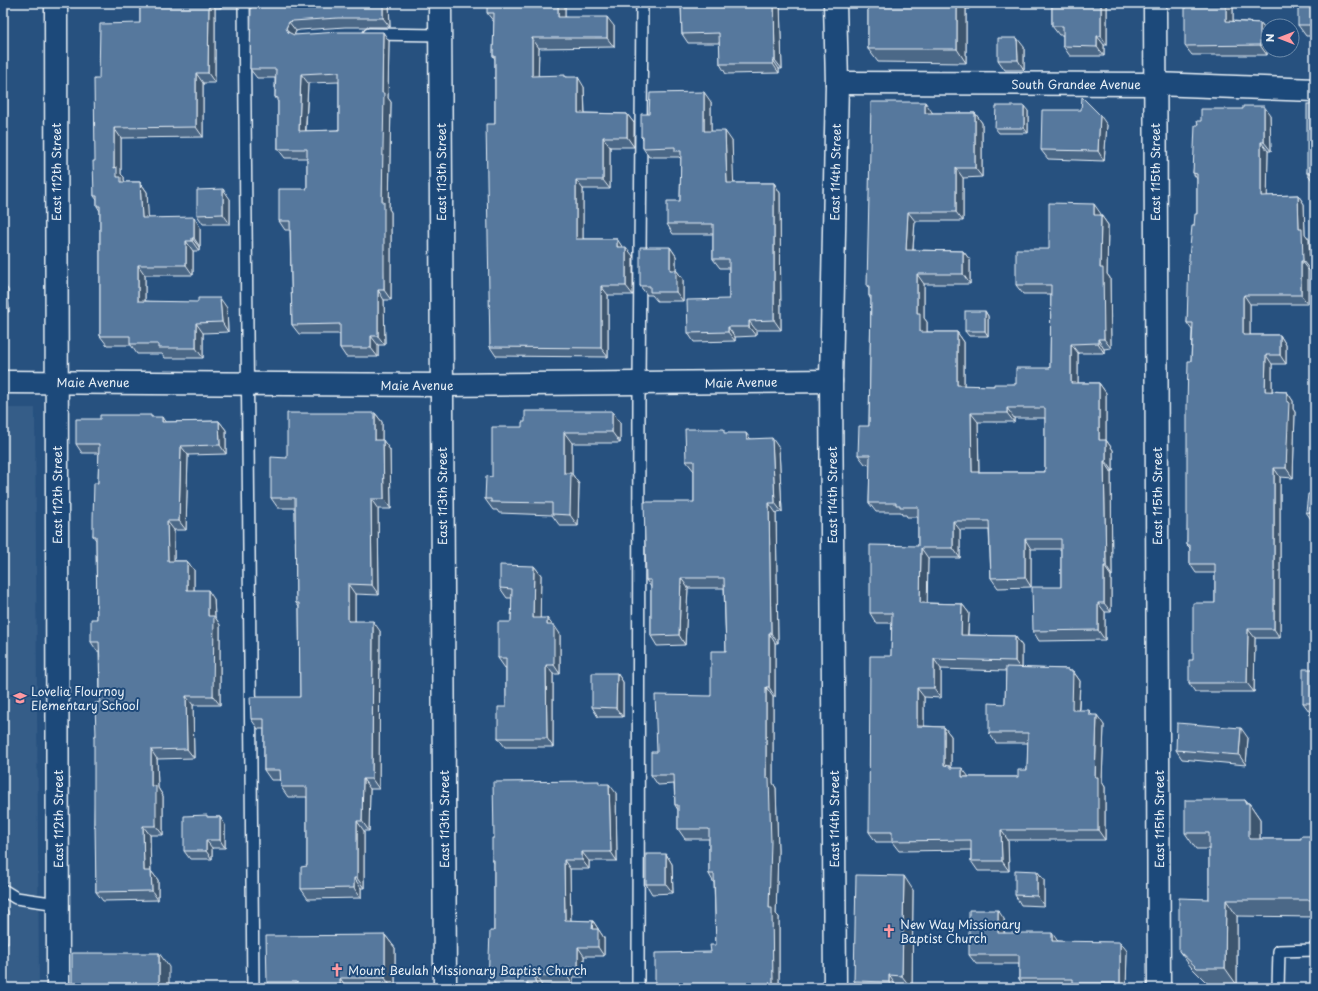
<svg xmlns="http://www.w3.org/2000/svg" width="1318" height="991" font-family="'Playpen Sans',sans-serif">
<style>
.built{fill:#355d88}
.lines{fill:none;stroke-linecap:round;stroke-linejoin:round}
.service-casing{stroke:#e8f1f8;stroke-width:14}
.minor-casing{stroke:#e8f1f8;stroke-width:25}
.service{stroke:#1f4a7a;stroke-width:11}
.minor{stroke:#1f4a7a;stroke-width:22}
.wall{fill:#4b6787;stroke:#e8f1f8;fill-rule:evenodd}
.shaded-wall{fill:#3d546e;stroke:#e8f1f8}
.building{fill:#57789d;stroke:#e8f1f8;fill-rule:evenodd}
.labels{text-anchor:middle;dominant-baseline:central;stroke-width:4;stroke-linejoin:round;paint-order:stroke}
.street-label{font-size:12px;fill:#e8f1f8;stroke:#1f4a7a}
.poi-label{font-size:12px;fill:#e8f1f8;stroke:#1f4a7a;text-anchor:start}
</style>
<rect width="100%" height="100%" fill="#27517f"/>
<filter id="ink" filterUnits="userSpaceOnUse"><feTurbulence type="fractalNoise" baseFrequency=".025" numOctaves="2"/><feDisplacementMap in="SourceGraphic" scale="8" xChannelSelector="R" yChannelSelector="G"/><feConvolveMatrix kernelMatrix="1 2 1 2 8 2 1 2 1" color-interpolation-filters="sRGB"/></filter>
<g filter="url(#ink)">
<path class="built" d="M 3,408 L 35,408 L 39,988 L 3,988 Z"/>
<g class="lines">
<g class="service-casing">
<g id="service">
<path d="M 244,3 L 253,988"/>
<path d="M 369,34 L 441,35"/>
<path d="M 3,890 L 16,898 L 58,904"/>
<path d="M 638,988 L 639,383 L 642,3"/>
<path d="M 1278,988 L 1279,951 L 1315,950"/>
</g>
</g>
<g class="minor-casing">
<g id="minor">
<path d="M 56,3 L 58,988"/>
<path d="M 440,3 L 445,988"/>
<path d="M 1155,3 L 1159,988"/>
<path d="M 837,83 L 1155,84 L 1315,90"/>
<path d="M 3,382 L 441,385 L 831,381"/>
<path d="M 835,988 L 831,381 L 837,83 L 835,3"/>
</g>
</g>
<use href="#service" class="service"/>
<use href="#minor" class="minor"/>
</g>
<g class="wall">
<path d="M 3,3 L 6,24 L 3,24 Z"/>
<path d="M 140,3 L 221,3 L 221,8 L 215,8 L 215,83 L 203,83 L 203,137 L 121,138 L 121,174 L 124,177 L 124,180 L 125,182 L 140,182 L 147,192 L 148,218 L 200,227 L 200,247 L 199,247 L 199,251 L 193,251 L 193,275 L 145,275 L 145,301 L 227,308 L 228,332 L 203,333 L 203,358 L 165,358 L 162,354 L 137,354 L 131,345 L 107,345 L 100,336 L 100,211 L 97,206 L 97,200 L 94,196 L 99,79 L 140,23 Z"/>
<path d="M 251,3 L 389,3 L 390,27 L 345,27 L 300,30 L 296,31 L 294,35 L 389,41 L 388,98 L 391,102 L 389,209 L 391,212 L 391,300 L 384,300 L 385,345 L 378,345 L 378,357 L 346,357 L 340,348 L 340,334 L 299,334 L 292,325 L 290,230 L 285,230 L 279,221 L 307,189 L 307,158 L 285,158 L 278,149 L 278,102 L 275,97 L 275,78 L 257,78 L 250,69 ZM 339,82 L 339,130 L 306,131 L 308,83 Z"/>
<path d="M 565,3 L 565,17 L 614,26 L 614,47 L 539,48 L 538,76 L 567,77 L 584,87 L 585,113 L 627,114 L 634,123 L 634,147 L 610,147 L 610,189 L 583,189 L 583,239 L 617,239 L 622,247 L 633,256 L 633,295 L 608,295 L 608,357 L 496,356 L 490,347 L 495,124 L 495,59 L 493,56 L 494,22 L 487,13 Z"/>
<path d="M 681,3 L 780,3 L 782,69 L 779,69 L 779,73 L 726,74 L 720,64 L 720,43 L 688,43 L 682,34 Z"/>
<path d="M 868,3 L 969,3 L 969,9 L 966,9 L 966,63 L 878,62 L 868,49 Z"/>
<path d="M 1049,3 L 1107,3 L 1107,45 L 1104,45 L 1104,56 L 1070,56 L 1063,46 L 1063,35 L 1059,35 L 1052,26 L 1052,4 L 1050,4 Z"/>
<path d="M 1233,3 L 1233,21 L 1260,23 L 1267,32 L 1267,55 L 1192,55 L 1185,46 Z"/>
<path d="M 1315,5 L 1315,36 L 1306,36 L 1298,25 Z"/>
<path d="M 1024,47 L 1024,70 L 1005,70 L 998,60 Z"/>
<path d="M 3,58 L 7,64 L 7,115 L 3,115 Z"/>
<path d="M 711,102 L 711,131 L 732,141 L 733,183 L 774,183 L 780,193 L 781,330 L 756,330 L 756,336 L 735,337 L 735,341 L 694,342 L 688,333 L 729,299 L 729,268 L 720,268 L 713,259 L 713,234 L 673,234 L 667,224 L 680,201 L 681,159 L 679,157 L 649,157 L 643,148 L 643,139 L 641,137 L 649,114 Z"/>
<path d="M 1315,104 L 1315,183 L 1314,183 L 1307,173 Z"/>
<path d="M 1243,109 L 1270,115 L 1271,151 L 1268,151 L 1267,196 L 1298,195 L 1304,204 L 1305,234 L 1309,239 L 1310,270 L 1308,270 L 1308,304 L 1250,304 L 1250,335 L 1280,335 L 1286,345 L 1286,364 L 1272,364 L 1272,391 L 1287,392 L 1293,401 L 1293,409 L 1295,412 L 1293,478 L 1280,477 L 1280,638 L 1255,638 L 1254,692 L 1195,692 L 1189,683 L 1193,660 L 1215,603 L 1215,573 L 1196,573 L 1190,564 L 1190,548 L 1187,545 L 1191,361 L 1192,330 L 1187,323 L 1194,226 L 1197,214 L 1197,179 L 1193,173 L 1198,125 L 1201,121 Z"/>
<path d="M 1028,111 L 1028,133 L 999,133 L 995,128 Z"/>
<path d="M 932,112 L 932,113 L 975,113 L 982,123 L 982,177 L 963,178 L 963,221 L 915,221 L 913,250 L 963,251 L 970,260 L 970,284 L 924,284 L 924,318 L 927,322 L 927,332 L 957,332 L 964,342 L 964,386 L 994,386 L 1016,384 L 1050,368 L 1051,294 L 1023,294 L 1016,285 L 1049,249 L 1101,214 L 1101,215 L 1108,225 L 1107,274 L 1110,278 L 1111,348 L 1104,349 L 1104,353 L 1078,353 L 1078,383 L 1099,383 L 1106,393 L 1106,440 L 1113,450 L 1113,471 L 1111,471 L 1112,576 L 1111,576 L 1111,612 L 1105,612 L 1105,640 L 1039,641 L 1033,631 L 1061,587 L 1061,549 L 1031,549 L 1031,587 L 998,588 L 991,578 L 989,530 L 960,530 L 960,558 L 928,558 L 927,603 L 962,604 L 969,613 L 968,635 L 1015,636 L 1022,646 L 1022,668 L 1068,669 L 1070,671 L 1073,671 L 1080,681 L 1079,710 L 1092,715 L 1104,725 L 1102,782 L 1105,787 L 1105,840 L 1008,840 L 1009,871 L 978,871 L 971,861 L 971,850 L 899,851 L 892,842 L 876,842 L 869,832 L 891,656 L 892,623 L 876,623 L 870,613 L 918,546 L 918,517 L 907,517 L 906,515 L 902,515 L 901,512 L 876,512 L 869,503 L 870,465 L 865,464 L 858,455 L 869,426 L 871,300 L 869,296 L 869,289 L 867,286 ZM 1014,418 L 1045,418 L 1045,472 L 979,472 L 978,422 L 1014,422 ZM 941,669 L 1006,671 L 1005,704 L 989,733 L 996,743 L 1028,743 L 1027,770 L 1018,777 L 969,777 L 952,768 L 951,767 L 951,736 L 944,727 L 924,726 L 924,697 L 941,698 Z"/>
<path d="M 1107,125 L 1104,161 L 1048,159 L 1041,150 Z"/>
<path d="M 230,199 L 230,224 L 203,224 L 197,215 Z"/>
<path d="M 670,247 L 676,256 L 676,270 L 683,279 L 683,301 L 657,301 L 652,295 L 647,295 L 640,286 Z"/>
<path d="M 3,268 L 4,269 L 4,284 L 8,290 L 9,312 L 3,312 Z"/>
<path d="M 985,311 L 988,316 L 988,336 L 969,336 L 965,331 Z"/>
<path d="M 375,413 L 382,422 L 382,440 L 390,450 L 391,509 L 378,509 L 379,595 L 355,594 L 355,621 L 380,631 L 379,789 L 370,789 L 369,831 L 364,831 L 364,888 L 361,888 L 361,898 L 308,899 L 301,889 L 307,866 L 307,797 L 288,797 L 281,787 L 281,780 L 271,780 L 264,770 L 264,729 L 258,729 L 251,719 L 300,697 L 299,607 L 296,603 L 295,508 L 278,508 L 271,498 L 287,458 Z"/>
<path d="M 153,417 L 165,422 L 219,421 L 226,430 L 226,454 L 188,455 L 186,530 L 174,530 L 174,561 L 187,561 L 194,570 L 194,590 L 214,599 L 215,617 L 220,625 L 220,705 L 193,705 L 194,758 L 157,759 L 158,788 L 163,796 L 163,835 L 150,835 L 151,871 L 158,880 L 158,900 L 103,901 L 96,892 L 96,828 L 94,826 L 96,736 L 100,702 L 99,651 L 97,651 L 91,642 L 97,619 L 96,540 L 93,536 L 98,483 L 99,453 L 82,453 L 76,444 L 100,419 Z"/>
<path d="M 620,423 L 620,443 L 572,443 L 572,474 L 579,484 L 578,526 L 560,526 L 552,515 L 499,513 L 497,510 L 493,510 L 485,499 L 492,477 L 522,427 Z"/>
<path d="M 727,433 L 751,439 L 779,448 L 782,512 L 776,513 L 778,643 L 775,643 L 775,697 L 773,697 L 773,783 L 776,788 L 778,851 L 776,914 L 779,917 L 779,988 L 658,988 L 655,985 L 711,952 L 716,945 L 714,883 L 709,874 L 709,839 L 685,839 L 678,829 L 678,810 L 675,805 L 674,784 L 658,785 L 651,775 L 657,752 L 711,696 L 726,651 L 724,588 L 688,588 L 685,645 L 657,646 L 651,636 L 651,587 L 646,580 L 694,502 L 694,471 L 686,461 Z"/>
<path d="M 1315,494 L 1315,525 L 1306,512 Z"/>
<path d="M 534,566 L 541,575 L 540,618 L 552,625 L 560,634 L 560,674 L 553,674 L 553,747 L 505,747 L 498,738 L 506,707 L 506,668 L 505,668 L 498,658 L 511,622 L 512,598 L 507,598 L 500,588 Z"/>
<path d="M 1315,657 L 1315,719 L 1303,703 L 1315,669 Z"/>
<path d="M 617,673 L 623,682 L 623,717 L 598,717 L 592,707 Z"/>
<path d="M 1248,738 L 1246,765 L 1182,759 L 1176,750 Z"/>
<path d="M 601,784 L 616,793 L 617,861 L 589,861 L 589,869 L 570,869 L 571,921 L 593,921 L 604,938 L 604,956 L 584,956 L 584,977 L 573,977 L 573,985 L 541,984 L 541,988 L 492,988 L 488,983 L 494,931 L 494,863 L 492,860 L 494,838 Z"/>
<path d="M 1245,800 L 1247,803 L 1249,803 L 1260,819 L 1260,839 L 1301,839 L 1315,836 L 1315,917 L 1237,916 L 1237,985 L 1209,985 L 1191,967 L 1179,951 L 1209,899 L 1209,849 L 1196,849 L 1185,833 Z"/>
<path d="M 208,817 L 220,817 L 225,825 L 225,848 L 212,848 L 212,859 L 190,859 L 184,851 Z"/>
<path d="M 666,854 L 672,864 L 673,893 L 652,894 L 646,884 Z"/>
<path d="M 1037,871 L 1044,880 L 1044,906 L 1021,905 L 1015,895 Z"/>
<path d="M 913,890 L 912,988 L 859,988 L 854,981 Z"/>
<path d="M 3,904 L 8,911 L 8,944 L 6,944 L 7,977 L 3,977 Z"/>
<path d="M 1004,919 L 1004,933 L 1127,951 L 1126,988 L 1025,988 L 1019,979 L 1019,964 L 976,964 L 969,955 Z"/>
<path d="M 385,935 L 395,948 L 395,988 L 271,988 L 267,982 Z"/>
</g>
<g class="shaded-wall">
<path d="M 3,3 L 6,3 L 6,24 L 3,19 Z"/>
<path d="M 209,3 L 212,3 L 215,8 L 215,83 L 208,73 Z"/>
<path d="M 217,3 L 221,3 L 221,8 Z"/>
<path d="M 383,3 L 389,3 L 390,27 L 383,18 Z"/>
<path d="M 558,3 L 565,3 L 565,26 L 558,17 Z"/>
<path d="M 774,3 L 780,3 L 782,69 L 775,60 Z"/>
<path d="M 957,3 L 962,3 L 966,9 L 966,63 L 957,49 Z"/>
<path d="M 964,3 L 969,3 L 969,9 Z"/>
<path d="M 1101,3 L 1107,3 L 1107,45 L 1101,36 Z"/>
<path d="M 1226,3 L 1233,3 L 1233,30 L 1226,21 Z"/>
<path d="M 607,17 L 614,26 L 614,47 L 607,38 Z"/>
<path d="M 289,22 L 296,31 L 293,37 L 288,32 L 286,28 Z"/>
<path d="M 1260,23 L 1267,32 L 1267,55 L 1260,45 Z"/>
<path d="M 383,32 L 389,41 L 388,98 L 391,102 L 389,209 L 391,212 L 391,300 L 384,290 L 382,202 L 382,93 Z"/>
<path d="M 1097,36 L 1104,45 L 1104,56 L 1097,47 Z"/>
<path d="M 532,38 L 539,48 L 538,85 L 532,76 Z"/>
<path d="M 1017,38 L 1024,47 L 1024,70 L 1018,60 Z"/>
<path d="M 3,58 L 7,64 L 7,115 L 3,109 Z"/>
<path d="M 773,60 L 779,69 L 779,73 L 773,64 Z"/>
<path d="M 196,73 L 203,83 L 203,137 L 196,127 Z"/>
<path d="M 301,74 L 308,83 L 305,140 L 299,131 Z"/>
<path d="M 578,77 L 584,87 L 585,122 L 578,113 Z"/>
<path d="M 704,92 L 711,102 L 711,140 L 704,131 Z"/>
<path d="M 925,102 L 932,112 L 932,123 L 925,113 Z"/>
<path d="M 1024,106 L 1028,111 L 1028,133 L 1024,128 Z"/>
<path d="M 1264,106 L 1270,115 L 1271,151 L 1264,142 Z"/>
<path d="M 975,113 L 982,123 L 982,177 L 975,168 Z"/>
<path d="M 627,114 L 634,123 L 634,147 L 627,137 Z"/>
<path d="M 1100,115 L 1107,125 L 1104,161 L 1098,151 Z"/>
<path d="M 114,128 L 121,138 L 121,174 L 124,177 L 124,180 L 128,187 L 128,192 L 117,177 L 114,168 Z"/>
<path d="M 725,131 L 732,141 L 734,193 L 727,183 Z"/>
<path d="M 603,137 L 610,147 L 610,189 L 603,180 Z"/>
<path d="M 1261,142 L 1268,151 L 1267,205 L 1261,196 Z"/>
<path d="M 956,168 L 963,178 L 963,221 L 956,212 Z"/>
<path d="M 576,180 L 583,189 L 583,248 L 576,239 Z"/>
<path d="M 140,182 L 147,192 L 149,228 L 142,218 Z"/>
<path d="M 774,183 L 780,193 L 781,330 L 774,320 Z"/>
<path d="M 223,189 L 230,199 L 230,224 L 223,214 Z"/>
<path d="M 1298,195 L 1304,204 L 1305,234 L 1309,239 L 1310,270 L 1303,261 L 1299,229 Z"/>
<path d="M 1094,204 L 1101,214 L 1101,225 L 1094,215 Z"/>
<path d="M 908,212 L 915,221 L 912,260 L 906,250 Z"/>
<path d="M 1101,215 L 1108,225 L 1107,274 L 1110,278 L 1111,348 L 1104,339 L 1100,268 Z"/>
<path d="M 194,217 L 200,227 L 200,247 L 194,238 Z"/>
<path d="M 192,238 L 199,247 L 199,251 L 192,241 Z"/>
<path d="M 617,239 L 623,248 L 617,247 Z"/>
<path d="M 186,241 L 193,251 L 193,275 L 186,265 Z"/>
<path d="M 626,247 L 633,256 L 633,295 L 626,286 Z"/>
<path d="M 670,247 L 676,256 L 676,270 L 683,279 L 683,301 L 676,292 L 670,270 Z"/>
<path d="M 963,251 L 970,260 L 970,284 L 963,274 Z"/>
<path d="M 1301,261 L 1308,270 L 1308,304 L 1301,295 Z"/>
<path d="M 138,265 L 145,275 L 145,311 L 138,301 Z"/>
<path d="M 3,268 L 4,269 L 4,284 L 8,290 L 9,312 L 3,304 Z"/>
<path d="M 917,274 L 924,284 L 924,318 L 927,322 L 927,342 L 920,332 L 917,313 Z"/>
<path d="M 601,286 L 608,295 L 608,357 L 601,348 Z"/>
<path d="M 378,290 L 384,300 L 385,345 L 378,336 Z"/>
<path d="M 1244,295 L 1250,304 L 1250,345 L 1243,335 L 1243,297 Z"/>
<path d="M 220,298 L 227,308 L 228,332 L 222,322 Z"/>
<path d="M 985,311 L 988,316 L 988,336 L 985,331 Z"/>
<path d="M 749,321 L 756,330 L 756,336 L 749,327 Z"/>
<path d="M 196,323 L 203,333 L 203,358 L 196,348 Z"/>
<path d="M 728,327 L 735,337 L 735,341 L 728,332 Z"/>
<path d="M 957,332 L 964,342 L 964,395 L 957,385 Z"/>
<path d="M 1280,335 L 1286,345 L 1286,364 L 1280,355 Z"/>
<path d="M 371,336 L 378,345 L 378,357 L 371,348 Z"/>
<path d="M 1098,339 L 1104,349 L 1104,353 L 1098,343 Z"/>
<path d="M 1071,344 L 1078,353 L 1078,393 L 1071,383 Z"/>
<path d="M 1266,355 L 1272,364 L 1272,401 L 1265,391 Z"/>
<path d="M 1099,383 L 1106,393 L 1106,450 L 1099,440 Z"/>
<path d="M 1287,392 L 1293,401 L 1293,409 L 1295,412 L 1293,478 L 1286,468 Z"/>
<path d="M 1007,408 L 1014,418 L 1014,422 L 1007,413 Z"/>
<path d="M 612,411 L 620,423 L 620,443 L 612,432 Z"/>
<path d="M 375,413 L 382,422 L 382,450 L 375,440 Z"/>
<path d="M 971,413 L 978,422 L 979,482 L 972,472 Z"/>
<path d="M 162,417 L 168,426 L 162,422 Z"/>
<path d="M 219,421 L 226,430 L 226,454 L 220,445 Z"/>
<path d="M 564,432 L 572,443 L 572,474 L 579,484 L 578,526 L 570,515 L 564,473 Z"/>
<path d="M 746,433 L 753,442 L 747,439 Z"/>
<path d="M 772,438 L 779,448 L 782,512 L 775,503 Z"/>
<path d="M 383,440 L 390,450 L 391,509 L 384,499 Z"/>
<path d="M 1106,440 L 1113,450 L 1113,471 L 1106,461 Z"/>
<path d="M 181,446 L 188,455 L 186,530 L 179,521 Z"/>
<path d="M 1104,461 L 1111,471 L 1112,576 L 1106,566 Z"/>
<path d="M 1274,468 L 1280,477 L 1280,638 L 1274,629 Z"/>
<path d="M 371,499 L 378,509 L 379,595 L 372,585 Z"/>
<path d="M 769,503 L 776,513 L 778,643 L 771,633 Z"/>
<path d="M 167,521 L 174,530 L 174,570 L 168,561 Z"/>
<path d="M 953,521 L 960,530 L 960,558 L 953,548 Z"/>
<path d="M 1025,539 L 1031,549 L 1031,587 L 1025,577 Z"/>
<path d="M 921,548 L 928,558 L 927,613 L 920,603 Z"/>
<path d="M 187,561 L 194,570 L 194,599 L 187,590 Z"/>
<path d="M 534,566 L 541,575 L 540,628 L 533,618 Z"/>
<path d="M 1104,566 L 1111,576 L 1111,612 L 1104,603 Z"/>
<path d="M 681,578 L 688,588 L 685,645 L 679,635 Z"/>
<path d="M 348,584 L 355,594 L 355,631 L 348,621 Z"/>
<path d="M 208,590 L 214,599 L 215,617 L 220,625 L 220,705 L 213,696 L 208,616 Z"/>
<path d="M 1098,603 L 1105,612 L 1105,640 L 1098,630 Z"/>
<path d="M 962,604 L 969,613 L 967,645 L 961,635 Z"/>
<path d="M 547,618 L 554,627 L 554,625 L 560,634 L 560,674 L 554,665 L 547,625 Z"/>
<path d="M 373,621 L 380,631 L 379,789 L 372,779 Z"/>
<path d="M 1248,629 L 1255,638 L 1254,692 L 1247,683 Z"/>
<path d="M 769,633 L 775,643 L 775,697 L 769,687 Z"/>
<path d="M 1015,636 L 1022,646 L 1022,671 L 1015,661 Z"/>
<path d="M 934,659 L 941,669 L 941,698 L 934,688 Z"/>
<path d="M 546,665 L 553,674 L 553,747 L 547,738 Z"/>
<path d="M 1068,669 L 1073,675 L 1073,671 L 1080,681 L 1078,720 L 1072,710 Z"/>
<path d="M 617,673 L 623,682 L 623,717 L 616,708 Z"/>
<path d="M 766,687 L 773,697 L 773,783 L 776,788 L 778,851 L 776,914 L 779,917 L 779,988 L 776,988 L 773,984 L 769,908 L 766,778 Z"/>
<path d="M 917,688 L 924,697 L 924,736 L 917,726 Z"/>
<path d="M 186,696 L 193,705 L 194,758 L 187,749 Z"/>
<path d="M 1089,710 L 1095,720 L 1089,715 Z"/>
<path d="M 1097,715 L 1104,725 L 1102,782 L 1105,787 L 1105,840 L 1098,830 L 1095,777 Z"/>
<path d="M 944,727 L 951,736 L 951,767 L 957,775 L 944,765 Z"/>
<path d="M 1241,728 L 1248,738 L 1246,765 L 1239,755 Z"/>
<path d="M 151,750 L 157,759 L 158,788 L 163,796 L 163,835 L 156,826 L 151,786 Z"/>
<path d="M 962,768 L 969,777 L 962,777 Z"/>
<path d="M 363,779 L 370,789 L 369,831 L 362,821 Z"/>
<path d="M 609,784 L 616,793 L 617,861 L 611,852 Z"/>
<path d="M 1245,800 L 1249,805 L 1249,803 L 1260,819 L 1260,855 L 1249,839 Z"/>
<path d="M 220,817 L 225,825 L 225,848 L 220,840 Z"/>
<path d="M 357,821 L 364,831 L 364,888 L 357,878 Z"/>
<path d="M 143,826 L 150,835 L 151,880 L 144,871 Z"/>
<path d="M 1001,830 L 1008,840 L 1009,871 L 1002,861 Z"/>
<path d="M 206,840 L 212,848 L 212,859 L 206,851 Z"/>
<path d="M 582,852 L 589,861 L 589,869 L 582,860 Z"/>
<path d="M 666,854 L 672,864 L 673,893 L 666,884 Z"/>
<path d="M 564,860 L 570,869 L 571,930 L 565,920 Z"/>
<path d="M 151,871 L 158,880 L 158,900 L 152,891 Z"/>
<path d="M 1037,871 L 1044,880 L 1044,906 L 1037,896 Z"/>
<path d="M 904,876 L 913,890 L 912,988 L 911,988 L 902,976 Z"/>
<path d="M 354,878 L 361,888 L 361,898 L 354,888 Z"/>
<path d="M 1226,900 L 1237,916 L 1237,985 L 1225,968 Z"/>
<path d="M 3,904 L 8,911 L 8,944 L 3,936 Z"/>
<path d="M 998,910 L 1004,919 L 1004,942 L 998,933 Z"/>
<path d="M 593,921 L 604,938 L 604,956 L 598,947 L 592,929 Z"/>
<path d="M 1052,933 L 1059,943 L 1052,941 Z"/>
<path d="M 385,935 L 395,948 L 395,988 L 392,988 L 385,978 Z"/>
<path d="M 3,939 L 6,944 L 7,977 L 3,972 Z"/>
<path d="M 1120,942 L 1127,951 L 1126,988 L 1123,988 L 1120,983 Z"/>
<path d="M 578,947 L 584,956 L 584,977 L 578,968 Z"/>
<path d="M 159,953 L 169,967 L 169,988 L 159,988 Z"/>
<path d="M 567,968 L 573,977 L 573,985 L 567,976 Z"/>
<path d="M 535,975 L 541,984 L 541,988 L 539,988 L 535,982 Z"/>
<path d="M 889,975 L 897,988 L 893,988 L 889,982 Z"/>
<path d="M 340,978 L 347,988 L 340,988 Z"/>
<path d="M 527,982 L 531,988 L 527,988 Z"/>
</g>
<g class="building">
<path d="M 140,3 L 209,3 L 208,73 L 196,73 L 196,127 L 114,128 L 114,168 L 117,167 L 117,177 L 121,177 L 121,182 L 140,182 L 142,218 L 194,217 L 194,238 L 192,238 L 192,241 L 186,241 L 186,265 L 138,265 L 138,301 L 198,302 L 198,298 L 220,298 L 222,322 L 196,323 L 196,348 L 158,348 L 158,344 L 130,344 L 130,336 L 100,336 L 100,206 L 97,206 L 97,196 L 94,196 L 93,161 L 95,161 L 94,79 L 99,79 L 100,24 L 140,23 Z"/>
<path d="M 251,3 L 383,3 L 383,18 L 338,18 L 293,21 L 289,22 L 286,28 L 288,32 L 294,35 L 339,32 L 383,32 L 382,93 L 384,93 L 382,202 L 384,202 L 384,290 L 378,290 L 378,336 L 371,336 L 371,348 L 340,348 L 340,324 L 292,325 L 290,221 L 279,221 L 279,189 L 307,189 L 307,149 L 278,149 L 278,98 L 275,97 L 276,69 L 250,69 ZM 339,72 L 339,130 L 299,131 L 301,74 Z"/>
<path d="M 487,3 L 558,3 L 558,17 L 607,17 L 607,38 L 532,38 L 532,76 L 565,75 L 565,77 L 578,77 L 578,113 L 627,114 L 627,137 L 603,137 L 603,180 L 576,180 L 576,239 L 617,239 L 617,247 L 626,247 L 626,286 L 601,286 L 601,348 L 490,347 L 486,124 L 495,124 L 495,56 L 493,56 L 494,13 L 487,13 Z"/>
<path d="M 681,3 L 774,3 L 775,60 L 773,60 L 773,64 L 720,64 L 719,33 L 682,34 Z"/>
<rect x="868" y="3" width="89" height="46"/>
<path d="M 1052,3 L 1101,3 L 1101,36 L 1097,36 L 1097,47 L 1063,46 L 1063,26 L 1052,26 Z"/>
<path d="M 1185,3 L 1226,3 L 1226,21 L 1260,23 L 1260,45 L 1185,46 Z"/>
<rect x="1298" y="5" width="17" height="20"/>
<path d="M 998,38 L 1017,38 L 1018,60 L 998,60 Z"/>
<path d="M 704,92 L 704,131 L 725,131 L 727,183 L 774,183 L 774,320 L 749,321 L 749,327 L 728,327 L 728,332 L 688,333 L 687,300 L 729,299 L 729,259 L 713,259 L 713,224 L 667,224 L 667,201 L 680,201 L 681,151 L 675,151 L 675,147 L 643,148 L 643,137 L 641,137 L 641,114 L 649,114 L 650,93 Z"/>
<path d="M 1082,97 L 1100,115 L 1098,151 L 1041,150 L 1042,110 L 1081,110 Z"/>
<path d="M 871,102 L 925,102 L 925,113 L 975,113 L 975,168 L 956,168 L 956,212 L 908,212 L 906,250 L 963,251 L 963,274 L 917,274 L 917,313 L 920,313 L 920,332 L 957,332 L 957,385 L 994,386 L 994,384 L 1016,384 L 1016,368 L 1050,368 L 1051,285 L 1016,285 L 1016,249 L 1049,249 L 1049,203 L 1094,204 L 1094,215 L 1101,215 L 1100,268 L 1103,268 L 1104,339 L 1098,339 L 1098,343 L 1071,344 L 1071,383 L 1099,383 L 1099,440 L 1106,440 L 1106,461 L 1104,461 L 1106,566 L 1104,566 L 1104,603 L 1098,603 L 1098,630 L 1033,631 L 1032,587 L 1061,587 L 1061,539 L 1025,539 L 1025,577 L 991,578 L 989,521 L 953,521 L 953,548 L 921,548 L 920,603 L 962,604 L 961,635 L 1015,636 L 1015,661 L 934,659 L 934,688 L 917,688 L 917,726 L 944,727 L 944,765 L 950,766 L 950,768 L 962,768 L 962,777 L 1018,777 L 1018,770 L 1027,770 L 1028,733 L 989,733 L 989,703 L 1005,704 L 1006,667 L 1068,669 L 1068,671 L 1073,671 L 1072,710 L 1089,710 L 1089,715 L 1097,715 L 1095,777 L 1098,777 L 1098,830 L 1001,830 L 1002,861 L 971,861 L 971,840 L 892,841 L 892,832 L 869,832 L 870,656 L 891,656 L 892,613 L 870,613 L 870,545 L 918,546 L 918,507 L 900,507 L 900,505 L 896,505 L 896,503 L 869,503 L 870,455 L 858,455 L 859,426 L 869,426 L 871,296 L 869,296 L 869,286 L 867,286 ZM 1007,408 L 1045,408 L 1045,472 L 972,472 L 971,413 L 1007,413 Z"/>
<rect x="1307" y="104" width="8" height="69"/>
<path d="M 996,106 L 1024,106 L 1024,128 L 995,128 Z"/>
<path d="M 1243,106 L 1264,106 L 1264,142 L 1261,142 L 1261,196 L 1298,195 L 1299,229 L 1302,229 L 1303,261 L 1301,261 L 1301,295 L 1244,295 L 1243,297 L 1243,335 L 1280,335 L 1280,355 L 1266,355 L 1265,391 L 1287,392 L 1287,402 L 1289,402 L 1286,468 L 1274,468 L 1274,629 L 1248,629 L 1247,683 L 1189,683 L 1189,660 L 1193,660 L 1193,603 L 1215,603 L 1215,564 L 1190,564 L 1190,545 L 1187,545 L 1187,408 L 1188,361 L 1191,361 L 1193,323 L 1187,323 L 1189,258 L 1192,226 L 1194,226 L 1195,214 L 1197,214 L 1197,174 L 1193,173 L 1195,125 L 1198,125 L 1197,121 L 1201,121 L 1201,109 L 1243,109 Z"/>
<path d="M 223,189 L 223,214 L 197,215 L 197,190 Z"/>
<path d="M 640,247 L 670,247 L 670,270 L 676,270 L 676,292 L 650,292 L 650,286 L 640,286 Z"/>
<rect x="965" y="311" width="20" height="20"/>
<path d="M 525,411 L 612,411 L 612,432 L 564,432 L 564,473 L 571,473 L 570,515 L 552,514 L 552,503 L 491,502 L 491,499 L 485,499 L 486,476 L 492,477 L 492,427 L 522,427 L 522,422 L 525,422 Z"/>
<path d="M 287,413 L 375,413 L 375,440 L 383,440 L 384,499 L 371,499 L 372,585 L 348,584 L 348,621 L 373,621 L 372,779 L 363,779 L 362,821 L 357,821 L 357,878 L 354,878 L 354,888 L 301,889 L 301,867 L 307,866 L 307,787 L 281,787 L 280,770 L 264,770 L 264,719 L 251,719 L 250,697 L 300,697 L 299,603 L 296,603 L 295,498 L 271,498 L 271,457 L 287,458 Z"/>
<path d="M 100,415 L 151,415 L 151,417 L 162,417 L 162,422 L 219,421 L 220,445 L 181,446 L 179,521 L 167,521 L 168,561 L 187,561 L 187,590 L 208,590 L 208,616 L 214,616 L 213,696 L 186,696 L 187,749 L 151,750 L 151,786 L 156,786 L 156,826 L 143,826 L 144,871 L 151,871 L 152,891 L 96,892 L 95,826 L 94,826 L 94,736 L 96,736 L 95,703 L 100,702 L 100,664 L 99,642 L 91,642 L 91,619 L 97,619 L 96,536 L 93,536 L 93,519 L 94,483 L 98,483 L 99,444 L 76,444 L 76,419 L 100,419 Z"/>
<path d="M 685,429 L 724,429 L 724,433 L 746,433 L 747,439 L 772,438 L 775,503 L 769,503 L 771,633 L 769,633 L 769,687 L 766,687 L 766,778 L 769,778 L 771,842 L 769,908 L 772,908 L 773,984 L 655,985 L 655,953 L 711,952 L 710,945 L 716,945 L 714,874 L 709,874 L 709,829 L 678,829 L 678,805 L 675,805 L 674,775 L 651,775 L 651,752 L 657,752 L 655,695 L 711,696 L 711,651 L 726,651 L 724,578 L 681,578 L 679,635 L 651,636 L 651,580 L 646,580 L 644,502 L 694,502 L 694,461 L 686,461 Z"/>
<path d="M 1308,494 L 1315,494 L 1315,513 L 1306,512 Z"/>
<path d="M 500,565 L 534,566 L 533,618 L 547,618 L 547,625 L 554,625 L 554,665 L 546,665 L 547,738 L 498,738 L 498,707 L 506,707 L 506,658 L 498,658 L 498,622 L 511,622 L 512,589 L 500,588 Z"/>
<path d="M 1315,657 L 1315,703 L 1303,703 L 1303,669 L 1315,669 Z"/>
<path d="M 592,673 L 617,673 L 616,708 L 592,707 Z"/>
<path d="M 1177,723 L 1241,728 L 1239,755 L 1176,750 Z"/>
<path d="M 599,781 L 599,784 L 609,784 L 611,852 L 582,852 L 582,860 L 564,860 L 565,920 L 593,921 L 592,929 L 598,929 L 598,947 L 578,947 L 578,968 L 567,968 L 567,976 L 535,975 L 535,982 L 527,982 L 527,988 L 495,988 L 495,983 L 488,983 L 490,931 L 494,931 L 494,860 L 492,860 L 492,838 L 494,838 L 493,782 Z"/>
<path d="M 1185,800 L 1245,800 L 1245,803 L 1249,803 L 1249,839 L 1301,839 L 1301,836 L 1315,836 L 1315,900 L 1226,900 L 1225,968 L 1197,968 L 1179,951 L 1179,898 L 1209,899 L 1209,833 L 1185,833 Z"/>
<path d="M 207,815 L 207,817 L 220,817 L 220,840 L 206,840 L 206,851 L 184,851 L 184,816 Z"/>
<rect x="646" y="854" width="20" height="30"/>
<path d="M 1015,870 L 1037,871 L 1037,896 L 1015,895 Z"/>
<path d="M 856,875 L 904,876 L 902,976 L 889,975 L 889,982 L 854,981 Z"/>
<path d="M 969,910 L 998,910 L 998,933 L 1052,933 L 1052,941 L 1120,942 L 1120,983 L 1073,983 L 1073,979 L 1019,979 L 1019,955 L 969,955 Z"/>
<path d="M 385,935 L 385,978 L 340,978 L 340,987 L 296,988 L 296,982 L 267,982 L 266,936 Z"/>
<rect x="72" y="953" width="87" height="35"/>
</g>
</g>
<defs>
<g id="school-bare" transform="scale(1.08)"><path d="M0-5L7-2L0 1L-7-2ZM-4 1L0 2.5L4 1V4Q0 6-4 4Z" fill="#ff9aa2" stroke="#1f4a7a" stroke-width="2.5" paint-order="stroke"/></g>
<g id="church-bare" transform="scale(1.08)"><path d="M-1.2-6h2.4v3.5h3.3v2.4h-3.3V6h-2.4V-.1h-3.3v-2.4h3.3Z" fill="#ff9aa2" stroke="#1f4a7a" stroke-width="2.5" paint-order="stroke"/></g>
</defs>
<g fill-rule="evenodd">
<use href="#school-bare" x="20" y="698"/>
<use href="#church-bare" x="889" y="931"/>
<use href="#church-bare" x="337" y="970"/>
</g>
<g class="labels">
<g class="street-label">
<text x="1076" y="84">South Grandee Avenue</text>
<text transform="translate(56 172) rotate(-90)">East 112th Street</text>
<text transform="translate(441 172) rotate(-90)">East 113th Street</text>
<text transform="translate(835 172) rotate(-89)">East 114th Street</text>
<text transform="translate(1155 172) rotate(-90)">East 115th Street</text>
<text x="93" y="382">Maie Avenue</text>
<text transform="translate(741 382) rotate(-1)">Maie Avenue</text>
<text x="417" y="385">Maie Avenue</text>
<text transform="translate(57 495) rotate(-90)">East 112th Street</text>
<text transform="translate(832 495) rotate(-90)">East 114th Street</text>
<text transform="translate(442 496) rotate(-90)">East 113th Street</text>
<text transform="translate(1157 496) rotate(-90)">East 115th Street</text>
<text transform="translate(58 819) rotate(-90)">East 112th Street</text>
<text transform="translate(444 819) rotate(-90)">East 113th Street</text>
<text transform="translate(834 819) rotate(-90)">East 114th Street</text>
<text transform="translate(1159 819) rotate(-90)">East 115th Street</text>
</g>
<g class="poi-label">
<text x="31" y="691">Lovelia Flournoy<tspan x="31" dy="14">Elementary School</tspan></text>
<text x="900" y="924">New Way Missionary<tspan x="900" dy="14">Baptist Church</tspan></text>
<text x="348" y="970">Mount Beulah Missionary Baptist Church</text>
</g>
</g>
<rect width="1318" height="991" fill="none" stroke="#1f4a7a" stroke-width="16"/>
<rect x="8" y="8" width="1302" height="975" fill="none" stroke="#e8f1f8" stroke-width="1.5" filter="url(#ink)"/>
<g transform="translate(1280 38) rotate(270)"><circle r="19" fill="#1f4a7a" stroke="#6f8dac"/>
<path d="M0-3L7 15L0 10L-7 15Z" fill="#ff9aa2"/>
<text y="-6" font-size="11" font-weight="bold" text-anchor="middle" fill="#e8f1f8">N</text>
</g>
</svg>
